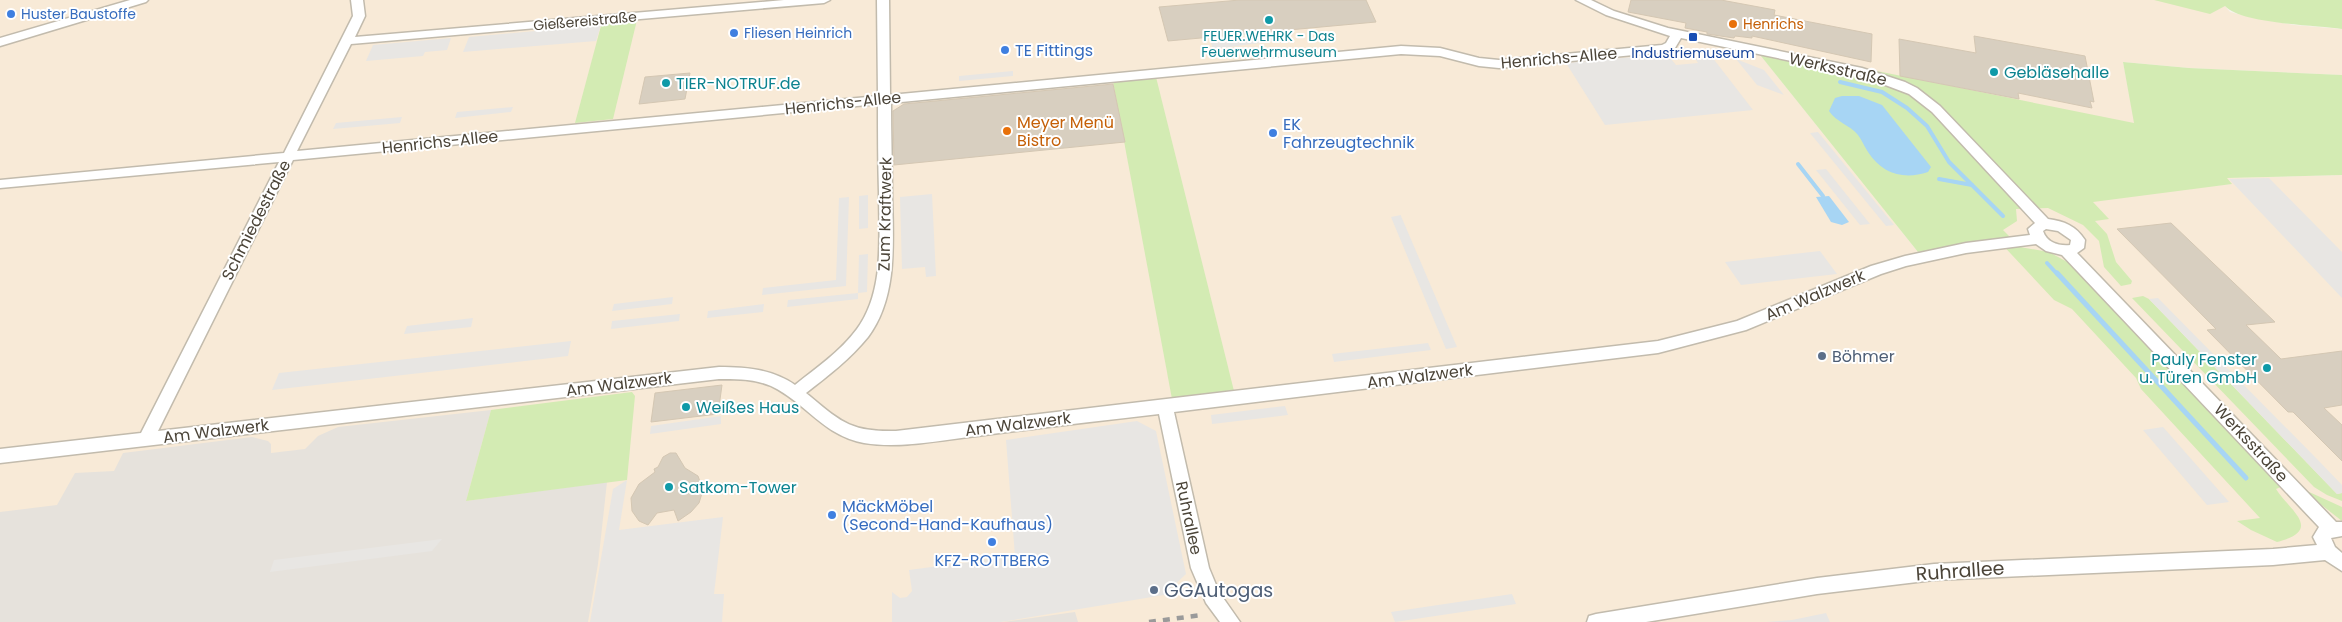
<svg xmlns="http://www.w3.org/2000/svg" width="2342" height="622" font-family="Poppins,sans-serif">
<style>
.commercial{fill:#f8ead7}
.industrial{fill:#e6e2dc}
.green{fill:#d3ebb3}
.parking{fill:#e8e6e3}
.water{fill:#a7d5f4}
.lines{fill:none;stroke-linecap:round;stroke-linejoin:round}
.stream-far1{stroke:#a7d5f4;stroke-width:4}
.stream{stroke:#a7d5f4;stroke-width:5}
.building{fill:#d8cfc0;stroke:#d4c7b3}
.minor-casing{stroke:#c2bbad;stroke-width:3}
.minor{fill:#fff;fill-rule:evenodd}
.rail{stroke:#9a9a9a;stroke-width:4.5;stroke-dasharray:7 7;stroke-linecap:butt}
.shop-dot{fill:#3f7fe0;stroke:#fff;stroke-width:2}
.culture-dot{fill:#0f9aa8;stroke:#fff;stroke-width:2}
.food-dot{fill:#e8710a;stroke:#fff;stroke-width:2}
.transit-dot{fill:#1a4fb4;stroke:#fff;stroke-width:2}
.service-dot{fill:#5c6f8a;stroke:#fff;stroke-width:2}
.labels{text-anchor:middle;dominant-baseline:central;stroke-width:4;stroke-linejoin:round;paint-order:stroke}
.far-shop-label{font-size:14px;fill:#366cbe;stroke:#fff;text-anchor:start}
.far-street-label{font-size:14px;fill:#4b4438;stroke:#fff}
.far-food-label{font-size:14px;fill:#c56008;stroke:#fff;text-anchor:start}
.far-culture-label{font-size:14px;fill:#0d838f;stroke:#fff}
.far-transit-label{font-size:14px;fill:#164399;stroke:#fff}
.shop-label{font-size:16px;fill:#366cbe;stroke:#fff;text-anchor:start}
.street-label{font-size:16px;fill:#4b4438;stroke:#fff}
.culture-label{font-size:16px;fill:#0d838f;stroke:#fff;text-anchor:start}
.food-label{font-size:16px;fill:#c56008;stroke:#fff;text-anchor:start}
.service-label{font-size:16px;fill:#4e5e75;stroke:#fff;text-anchor:start}
.near-street-label{font-size:19px;fill:#4b4438;stroke:#fff}
.near-service-label{font-size:19px;fill:#4e5e75;stroke:#fff;text-anchor:start}
</style>
<rect width="100%" height="100%" fill="#f6f3eb"/>
<path class="commercial" d="M 0,0 L 2220,0 L 2230,12 L 2249,17 L 2294,25 L 2342,29 L 2342,75 L 2189,68 L 2123,62 L 2135,124 L 1754,47 L 1918,252 L 1997,239 L 2011,208 L 2231,184 L 2226,178 L 2342,175 L 2342,622 L 0,622 Z"/>
<g class="industrial">
<path d="M 491,410 L 466,501 L 607,482 L 598,564 L 588,622 L 0,622 L 0,512 L 57,505 L 75,473 L 114,471 L 123,453 L 252,437 L 268,441 L 271,444 L 271,453 L 305,449 L 318,436 L 338,427 Z"/>
<path d="M 1075,612 L 1078,622 L 1003,622 Z"/>
</g>
<g class="green">
<path d="M 2154,0 L 2342,0 L 2342,29 C 2316,25 2241,24 2225,6 L 2210,14 Z"/>
<path d="M 637,20 L 613,119 L 575,123 L 602,22 Z"/>
<path d="M 1753,46 L 2134,123 L 2123,62 L 2189,68 L 2342,75 L 2342,175 L 2227,178 L 2232,184 L 2093,202 L 2109,219 L 2095,221 L 2107,234 L 2116,262 L 2132,281 L 2131,284 L 2121,286 L 2104,267 L 2099,241 L 2083,225 L 2048,208 L 2016,209 L 2017,221 L 2003,230 L 2020,247 L 2049,252 L 2071,264 L 2283,486 L 2276,489 C 2290,511 2324,530 2277,542 L 2251,530 L 2237,521 L 2260,518 L 2141,389 L 2136,378 L 2072,309 L 2054,300 L 1997,239 L 1918,252 Z"/>
<path d="M 1156,77 L 1234,391 L 1172,399 L 1113,82 Z"/>
<path d="M 2143,296 L 2149,299 L 2337,494 L 2342,493 L 2342,501 L 2327,495 L 2314,487 L 2132,298 Z"/>
<path d="M 632,392 L 635,396 L 627,480 L 466,501 L 491,410 Z"/>
<path d="M 2307,491 L 2342,507 L 2342,521 L 2305,492 Z"/>
</g>
<g class="parking">
<path d="M 601,25 L 596,41 L 463,52 L 469,37 Z"/>
<path d="M 1282,35 L 1284,40 L 1213,49 L 1211,43 Z"/>
<path d="M 451,38 L 447,50 L 425,52 L 423,56 L 366,61 L 373,45 Z"/>
<path d="M 1667,54 L 1676,65 L 1698,63 L 1695,58 L 1712,57 L 1753,110 L 1605,125 L 1566,63 Z"/>
<path d="M 1736,59 L 1764,70 L 1784,95 L 1757,85 Z"/>
<path d="M 1013,71 L 1013,76 L 959,81 L 959,76 Z"/>
<path d="M 513,107 L 511,112 L 455,118 L 457,112 Z"/>
<path d="M 402,117 L 400,123 L 333,129 L 336,123 Z"/>
<path d="M 1818,132 L 1894,225 L 1886,226 L 1810,133 Z"/>
<path d="M 1826,169 L 1870,224 L 1860,225 L 1816,170 Z"/>
<path d="M 2269,178 L 2342,252 L 2342,298 L 2229,179 Z"/>
<path d="M 932,194 L 936,276 L 926,277 L 925,267 L 902,269 L 900,197 Z"/>
<path d="M 868,195 L 868,228 L 859,229 L 859,196 Z"/>
<path d="M 849,197 L 846,286 L 762,295 L 763,288 L 836,280 L 839,198 Z"/>
<path d="M 1401,215 L 1401,216 L 1457,347 L 1446,349 L 1391,217 Z"/>
<path d="M 1820,251 L 1837,274 L 1741,285 L 1725,262 Z"/>
<path d="M 868,254 L 867,292 L 858,293 L 858,299 L 787,307 L 788,300 L 858,293 L 859,255 Z"/>
<path d="M 673,297 L 672,304 L 612,311 L 614,304 Z"/>
<path d="M 2158,298 L 2317,459 L 2342,485 L 2342,493 L 2337,494 L 2149,299 Z"/>
<path d="M 764,304 L 763,312 L 707,318 L 708,311 Z"/>
<path d="M 680,314 L 679,321 L 611,329 L 612,321 Z"/>
<path d="M 473,318 L 471,327 L 404,334 L 407,326 Z"/>
<path d="M 571,341 L 568,356 L 272,390 L 279,373 Z"/>
<path d="M 1428,343 L 1431,350 L 1334,362 L 1332,354 Z"/>
<path d="M 1285,406 L 1288,415 L 1212,424 L 1211,415 Z"/>
<path d="M 721,416 L 721,424 L 650,434 L 651,426 Z"/>
<path d="M 1137,421 L 1156,431 L 1186,574 L 1164,595 L 1001,622 L 892,622 L 892,592 L 900,598 L 907,597 L 912,591 L 909,570 L 1015,556 L 1006,440 Z"/>
<path d="M 2163,427 L 2229,502 L 2207,505 L 2143,430 Z"/>
<path d="M 627,480 L 619,530 L 723,517 L 714,594 L 724,594 L 722,622 L 590,622 L 613,489 Z"/>
<path d="M 442,539 L 432,551 L 270,572 L 274,560 Z"/>
<path d="M 1512,594 L 1516,604 L 1395,622 L 1391,612 Z"/>
<path d="M 1826,613 L 1830,622 L 1766,622 L 1792,620 Z"/>
</g>
<g class="water">
<path d="M 1842,96 L 1859,96 L 1882,105 L 1931,167 L 1928,172 C 1904,180 1882,174 1868,152 C 1864,146 1862,140 1858,135 C 1850,125 1836,122 1829,111 L 1835,98 Z"/>
<path d="M 1829,196 L 1849,222 L 1842,225 L 1831,222 L 1816,197 Z"/>
</g>
<g class="lines">
<g class="stream-far1">
<path d="M 1840,82 L 1882,92 L 1907,108 L 1927,126 L 1949,162 L 2003,216"/>
<path d="M 1798,164 L 1823,196"/>
<path d="M 1939,179 L 1972,185"/>
<path d="M 2047,263 L 2058,275"/>
</g>
<path class="stream" d="M 2057,273 L 2246,478"/>
</g>
<g class="building">
<path d="M 1240,0 L 1366,0 L 1376,22 L 1168,41 L 1159,7 Z"/>
<path d="M 1631,0 L 1721,0 L 1775,10 L 1774,15 L 1872,34 L 1871,62 L 1752,36 L 1752,38 L 1735,36 L 1734,38 L 1707,34 L 1707,32 L 1685,28 L 1686,23 L 1628,12 Z"/>
<path d="M 1974,36 L 2085,56 L 2094,102 L 2090,101 L 2092,108 L 2018,93 L 2019,99 L 1900,76 L 1899,39 L 1976,53 Z"/>
<path d="M 690,73 L 685,99 L 639,104 L 645,77 Z"/>
<path d="M 1113,84 L 1125,142 L 894,165 L 893,111 L 904,104 Z"/>
<path d="M 2171,223 L 2275,322 L 2246,325 L 2281,359 L 2342,351 L 2342,405 L 2324,408 L 2342,425 L 2342,461 L 2293,412 L 2288,412 L 2207,330 L 2216,329 L 2117,229 Z"/>
<path d="M 722,385 L 718,414 L 651,422 L 655,393 Z"/>
<path d="M 670,453 L 676,453 L 685,468 L 698,476 L 703,490 L 699,503 L 691,512 L 678,521 L 674,510 L 657,513 L 648,525 L 639,521 L 632,511 L 631,498 L 639,484 L 655,472 L 654,469 L 658,467 L 663,457 Z"/>
</g>
<g class="lines">
<g class="minor-casing">
<g id="minor">
<path d="M 130,0 L 148,0 L 146,2 L 0,46 L 0,38 Z"/>
<path d="M 351,0 L 363,0 L 365,16 L 355,37 L 784,0 L 830,0 L 824,3 L 351,44 L 297,151 L 878,96 L 877,0 L 889,0 L 890,95 L 1401,46 L 1440,48 L 1479,58 L 1499,60 L 1662,45 L 1666,43 L 1670,36 L 1606,15 L 1576,0 L 1591,0 L 1614,11 L 1668,28 L 1862,68 L 1905,82 L 1917,88 L 1940,106 L 2048,219 C 2064,221 2076,226 2085,240 L 2084,248 L 2077,253 L 2336,522 L 2342,522 L 2342,536 L 2331,538 L 2335,547 L 2342,553 L 2342,571 L 2325,560 L 2273,565 L 1934,580 L 1817,594 L 1646,622 L 1587,622 L 1589,616 L 1596,614 L 1817,578 L 1934,564 L 2273,549 L 2317,545 L 2313,537 L 2319,527 L 2062,255 L 2046,251 L 2036,244 L 1966,253 L 1906,266 L 1881,274 L 1746,330 L 1658,353 L 1174,412 L 1209,568 L 1219,592 L 1240,622 L 1220,622 L 1206,603 L 1191,568 L 1159,414 C 1098,421 1038,428 977,436 C 941,440 901,449 864,443 C 822,435 807,403 771,386 C 755,379 736,379 719,379 L 0,463 L 0,449 L 141,433 L 279,162 L 0,188 L 0,180 L 284,153 L 353,16 ZM 1681,38 L 1859,75 L 1909,94 L 1932,112 L 2035,223 L 2028,229 L 2030,235 L 1966,243 L 1905,256 L 1871,266 L 1737,321 L 1658,341 L 896,431 C 849,432 840,421 806,393 C 828,376 850,359 868,337 C 898,297 893,242 892,194 C 892,164 891,133 891,103 L 1401,54 L 1440,56 L 1479,66 L 1499,68 L 1665,52 L 1675,48 ZM 878,104 C 878,133 878,162 879,192 C 879,236 885,291 857,329 C 840,352 817,367 795,385 C 772,369 745,367 719,367 L 158,431 L 293,160 ZM 2046,229 L 2058,231 L 2071,240 L 2070,245 C 2059,246 2047,243 2043,231 Z"/>
</g>
</g>
<use href="#minor" class="minor"/>
<path class="rail" d="M 1149,622 L 1202,615"/>
</g>
<g class="shop-dot">
<circle cx="11" cy="14" r="5"/>
<circle cx="734" cy="33" r="5"/>
<circle cx="1005" cy="50" r="5"/>
<circle cx="1273" cy="133" r="5"/>
<circle cx="832" cy="515" r="5"/>
<circle cx="992" cy="542" r="5"/>
</g>
<g class="culture-dot">
<circle cx="1269" cy="20" r="5"/>
<circle cx="1994" cy="72" r="5"/>
<circle cx="666" cy="83" r="5"/>
<circle cx="2267" cy="368" r="5"/>
<circle cx="686" cy="407" r="5"/>
<circle cx="669" cy="487" r="5"/>
</g>
<g class="food-dot">
<circle cx="1733" cy="24" r="5"/>
<circle cx="1007" cy="131" r="5"/>
</g>
<rect class="transit-dot" x="1688" y="32" width="10" height="10" rx="2.5"/>
<g class="service-dot">
<circle cx="1822" cy="356" r="5"/>
<circle cx="1154" cy="590" r="5"/>
</g>
<g class="labels">
<g class="far-shop-label">
<text x="21" y="14">Huster Baustoffe</text>
<text x="744" y="33">Fliesen Heinrich</text>
</g>
<g class="far-street-label">
<text transform="translate(585 21) rotate(-5)">Gießereistraße</text>
</g>
<g class="far-food-label">
<text x="1743" y="24">Henrichs</text>
</g>
<g class="far-culture-label">
<text x="1269" y="36">FEUER.WEHRK - Das<tspan x="1269" dy="16">Feuerwehrmuseum</tspan></text>
</g>
<g class="far-transit-label">
<text x="1693" y="53">Industriemuseum</text>
</g>
<g class="shop-label">
<text x="1015" y="50">TE Fittings</text>
<text x="1283" y="124">EK<tspan x="1283" dy="18">Fahrzeugtechnik</tspan></text>
<text x="842" y="506">MäckMöbel<tspan x="842" dy="18">(Second-Hand-Kaufhaus)</tspan></text>
<text x="992" y="560" text-anchor="middle">KFZ-ROTTBERG</text>
</g>
<g class="street-label">
<text transform="translate(1559 58) rotate(-5)">Henrichs-Allee</text>
<text transform="translate(1838 69) rotate(13)">Werksstraße</text>
<text transform="translate(843 103) rotate(-6)">Henrichs-Allee</text>
<text transform="translate(440 142) rotate(-6)">Henrichs-Allee</text>
<text transform="translate(885 214) rotate(-89)">Zum Kraftwerk</text>
<text transform="translate(256 220) rotate(-63)">Schmiedestraße</text>
<text transform="translate(1815 295) rotate(-23)">Am Walzwerk</text>
<text transform="translate(1420 376) rotate(-7)">Am Walzwerk</text>
<text transform="translate(619 384) rotate(-7)">Am Walzwerk</text>
<text transform="translate(1018 424) rotate(-7)">Am Walzwerk</text>
<text transform="translate(216 431) rotate(-7)">Am Walzwerk</text>
<text transform="translate(2251 443) rotate(47)">Werksstraße</text>
<text transform="translate(1189 518) rotate(78)">Ruhrallee</text>
</g>
<g class="culture-label">
<text x="2004" y="72">Gebläsehalle</text>
<text x="676" y="83">TIER-NOTRUF.de</text>
<text x="2257" y="359" text-anchor="end">Pauly Fenster<tspan x="2257" dy="18">u. Türen GmbH</tspan></text>
<text x="696" y="407">Weißes Haus</text>
<text x="679" y="487">Satkom-Tower</text>
</g>
<g class="food-label">
<text x="1017" y="122">Meyer Menü<tspan x="1017" dy="18">Bistro</tspan></text>
</g>
<g class="service-label">
<text x="1832" y="356">Böhmer</text>
</g>
<g class="near-street-label">
<text transform="translate(1960 571) rotate(-4)">Ruhrallee</text>
</g>
<g class="near-service-label">
<text x="1164" y="590">GGAutogas</text>
</g>
</g>
</svg>
